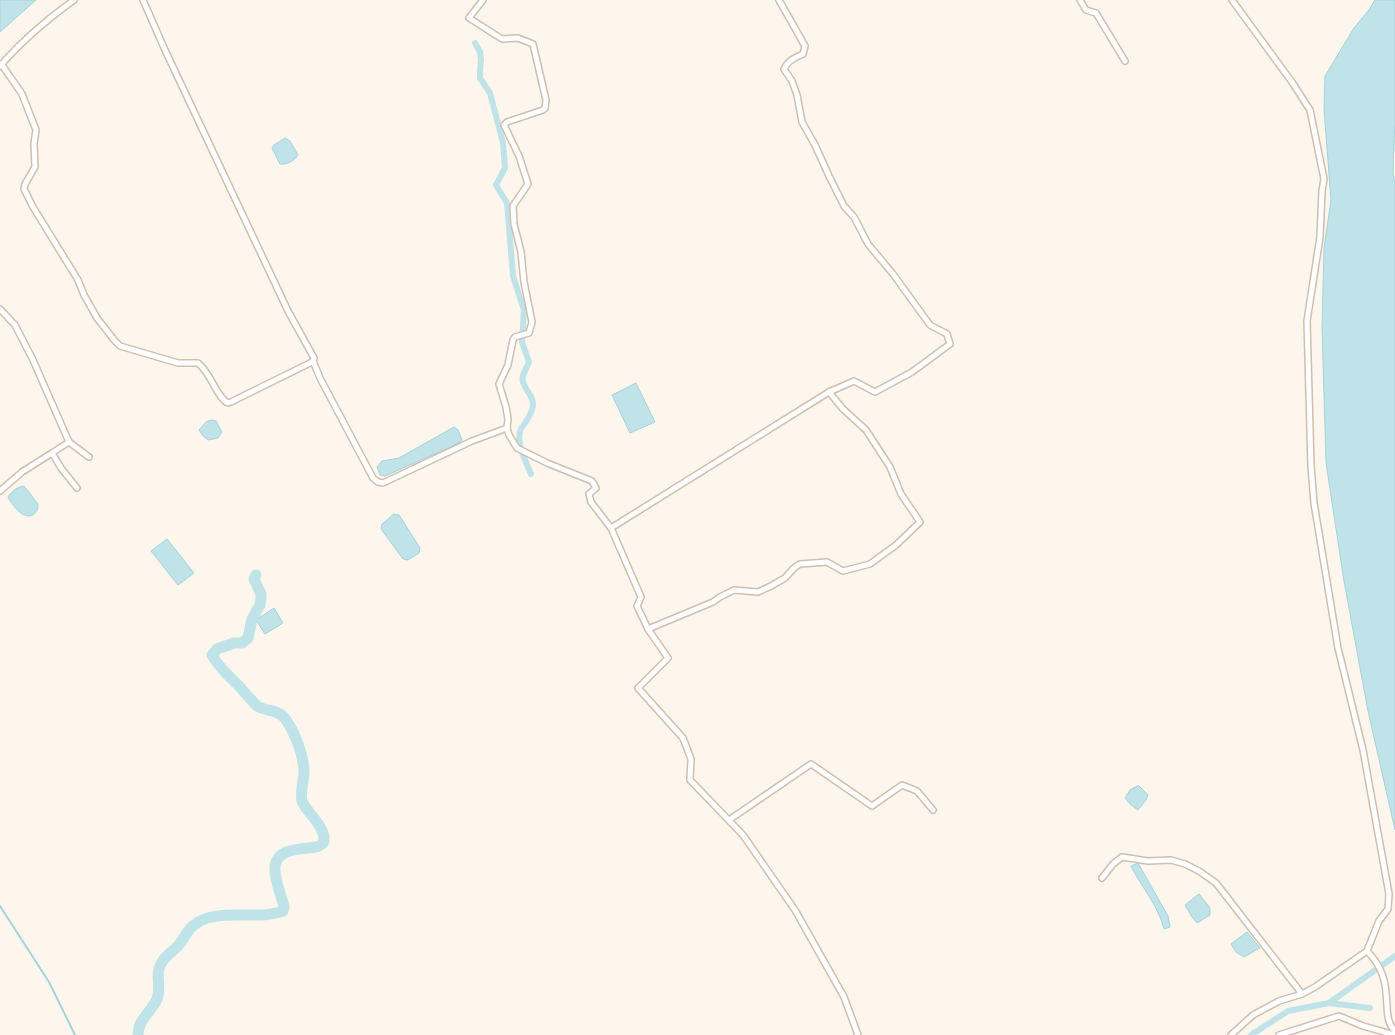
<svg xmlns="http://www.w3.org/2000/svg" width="1395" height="1035" font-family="Helvetica,sans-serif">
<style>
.water{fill:#bfe3e8;stroke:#a5d3da}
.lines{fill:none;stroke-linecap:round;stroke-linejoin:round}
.stream{stroke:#a5d3da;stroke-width:2}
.canal{stroke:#bfe3e8;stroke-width:6}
.river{stroke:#bfe3e8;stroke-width:11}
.minor-casing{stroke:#d1beb0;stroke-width:8}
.minor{stroke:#fff;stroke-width:5}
</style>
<rect width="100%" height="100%" fill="#fdf6ec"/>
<g class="water">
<path d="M 0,0 L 36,0 L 0,32 Z"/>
<path d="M 1375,0 L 1395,0 L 1395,121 L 1393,173 L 1395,184 L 1395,830 L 1368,711 L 1344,581 L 1326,463 L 1322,327 L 1324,248 L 1331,200 L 1324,109 L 1325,76 L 1354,28 L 1368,11 Z"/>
<path d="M 285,138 L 290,141 L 298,155 C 295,161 286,165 280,164 L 272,148 L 274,145 Z"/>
<path d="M 636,383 L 655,422 L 630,433 L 612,395 Z"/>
<path d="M 211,420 L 216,421 L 222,432 L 218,438 L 208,440 L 203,436 L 199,430 L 206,422 Z"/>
<path d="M 454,427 L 458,430 L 462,440 L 457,444 L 385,476 L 380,475 L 377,467 L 382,461 L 399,458 Z"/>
<path d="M 24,486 L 38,504 C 38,509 37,512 33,515 C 23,520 12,505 8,497 C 11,492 17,487 24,486 Z"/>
<path d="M 394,514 L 399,515 L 420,548 L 419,553 L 408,560 L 403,559 L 381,529 L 382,524 Z"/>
<path d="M 167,539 L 194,573 L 178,585 L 151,551 Z"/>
<path d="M 274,608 L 283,623 L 265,634 L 256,620 Z"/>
<path d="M 1137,786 L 1139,786 L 1148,795 L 1146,800 L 1138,810 L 1130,804 L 1125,798 L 1130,790 Z"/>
<path d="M 1138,863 L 1168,916 L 1170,927 L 1164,929 C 1158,905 1142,888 1131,866 Z"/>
<path d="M 1199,894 L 1210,908 L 1210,915 L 1197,923 L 1192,917 L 1185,905 Z"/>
<path d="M 1247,932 L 1260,948 L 1244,957 L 1236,952 L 1231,944 Z"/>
</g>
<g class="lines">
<path class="stream" d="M 0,906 L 49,982 L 75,1035"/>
<g class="canal">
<path d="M 475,43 L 480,52 L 481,59 L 480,71 L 480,78 L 490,93 L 503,143 L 505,168 L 496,185 L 507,203 L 513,276 L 524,310 L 522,342 L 529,362 C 527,367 524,372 523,376 C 520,387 534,394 533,405 C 532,415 526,421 521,429 C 515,441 526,462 531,474"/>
<path d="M 1329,1003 L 1395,956"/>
<path d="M 1251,1035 L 1288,1011 L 1329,1003 L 1370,1008"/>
</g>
<path class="river" d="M 138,1035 C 138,1019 151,1013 157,999 C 162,987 154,974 162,962 C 165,956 173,951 178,946 C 184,939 187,930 194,925 C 215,907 258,921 283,911 L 284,907 C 281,894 274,880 275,866 C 279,840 323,855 324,840 C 325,826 306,812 302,801 C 300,793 304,779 304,770 C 303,757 298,742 292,730 C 285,717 283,713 268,710 C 264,709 260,708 257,706 C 251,700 245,693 239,686 C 229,676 219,668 212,655 L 217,649 L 234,643 L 242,643 L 248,638 L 252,619 L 260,605 L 261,599 L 261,594 L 254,579 L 256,575"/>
<g class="minor-casing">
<g id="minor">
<path d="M 483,0 L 469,18 L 502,39 L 518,38 L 533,44 L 546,100 L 545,108 L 543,110 L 507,122 L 504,125 L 519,156 L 528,184 L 513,206 L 514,224 L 521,252 L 524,282 L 532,322 L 529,333 L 515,337 L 513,340 L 508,365 L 499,384 L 506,407 L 508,419 L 507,428 L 509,435 L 517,448 L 547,463 L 592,481 L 596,488 L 589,494 L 591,502 L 611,528 L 641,597 L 637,606 L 648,629 L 713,602 L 720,597 L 734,590 L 758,592 L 771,586 L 785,578 L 794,568 L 800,564 L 827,562 L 843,571 L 870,564 L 896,545 L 920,522 L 901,494 L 890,467 L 866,430 L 843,409 L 829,392"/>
<path d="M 1080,0 L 1086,10 L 1096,13 L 1125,61"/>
<path d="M 2,65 L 22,94 L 36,130 L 34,144 L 35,167 L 25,184 L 24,189 L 33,207 L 78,280 L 84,295 L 97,318 L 115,341 L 120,346 L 178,363 L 198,363 C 212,374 216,397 228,403 L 231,402 L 310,363 L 313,361 L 314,358 L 288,311 L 165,50 L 143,0"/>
<path d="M 0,66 C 20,43 49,18 74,0"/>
<path d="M 0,309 L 15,325 L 33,360 L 69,442 L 89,457"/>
<path d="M 313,361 L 320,378 L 373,478 L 378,482 L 383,483 L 472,441 L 507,428"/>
<path d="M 69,442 L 52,453 L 61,468 L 77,488"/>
<path d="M 0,491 L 22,472 L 52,453"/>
<path d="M 611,528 L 829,392 L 854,381 L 875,392 L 912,372 L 950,344 L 947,334 L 930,325 L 893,274 L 868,244 L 854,217 L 844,206 L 829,176 L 815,145 L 802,122 L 797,95 L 792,81 L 784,69 C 788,60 795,58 803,54 L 805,46 L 779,0"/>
<path d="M 648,629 L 668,658 L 638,688 L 683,738 L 691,759 L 690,780 L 743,835 L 795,910 L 844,997 L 858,1035"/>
<path d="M 729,820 L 811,764 L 872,806 L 902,785 L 917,791 L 933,810"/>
<path d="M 1102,878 L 1113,864 L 1122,857 L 1148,861 L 1171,860 L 1185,864 L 1199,871 L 1216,883 L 1302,994"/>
<path d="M 1367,951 C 1379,963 1385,977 1386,993 C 1388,1007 1385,1021 1395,1031"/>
<path d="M 1231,1035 L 1253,1015 L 1279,1001 L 1302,994 L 1315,987 L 1367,951 L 1379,921 L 1388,909 L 1389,894 L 1363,750 L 1338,648 L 1314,503 L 1311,466 L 1307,321 L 1320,237 L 1322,191 L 1324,179 L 1310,110 L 1292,82 L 1232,0"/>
<path d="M 1279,1035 L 1339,1016 L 1363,1026 L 1395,1035"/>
</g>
</g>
<use href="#minor" class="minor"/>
</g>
</svg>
